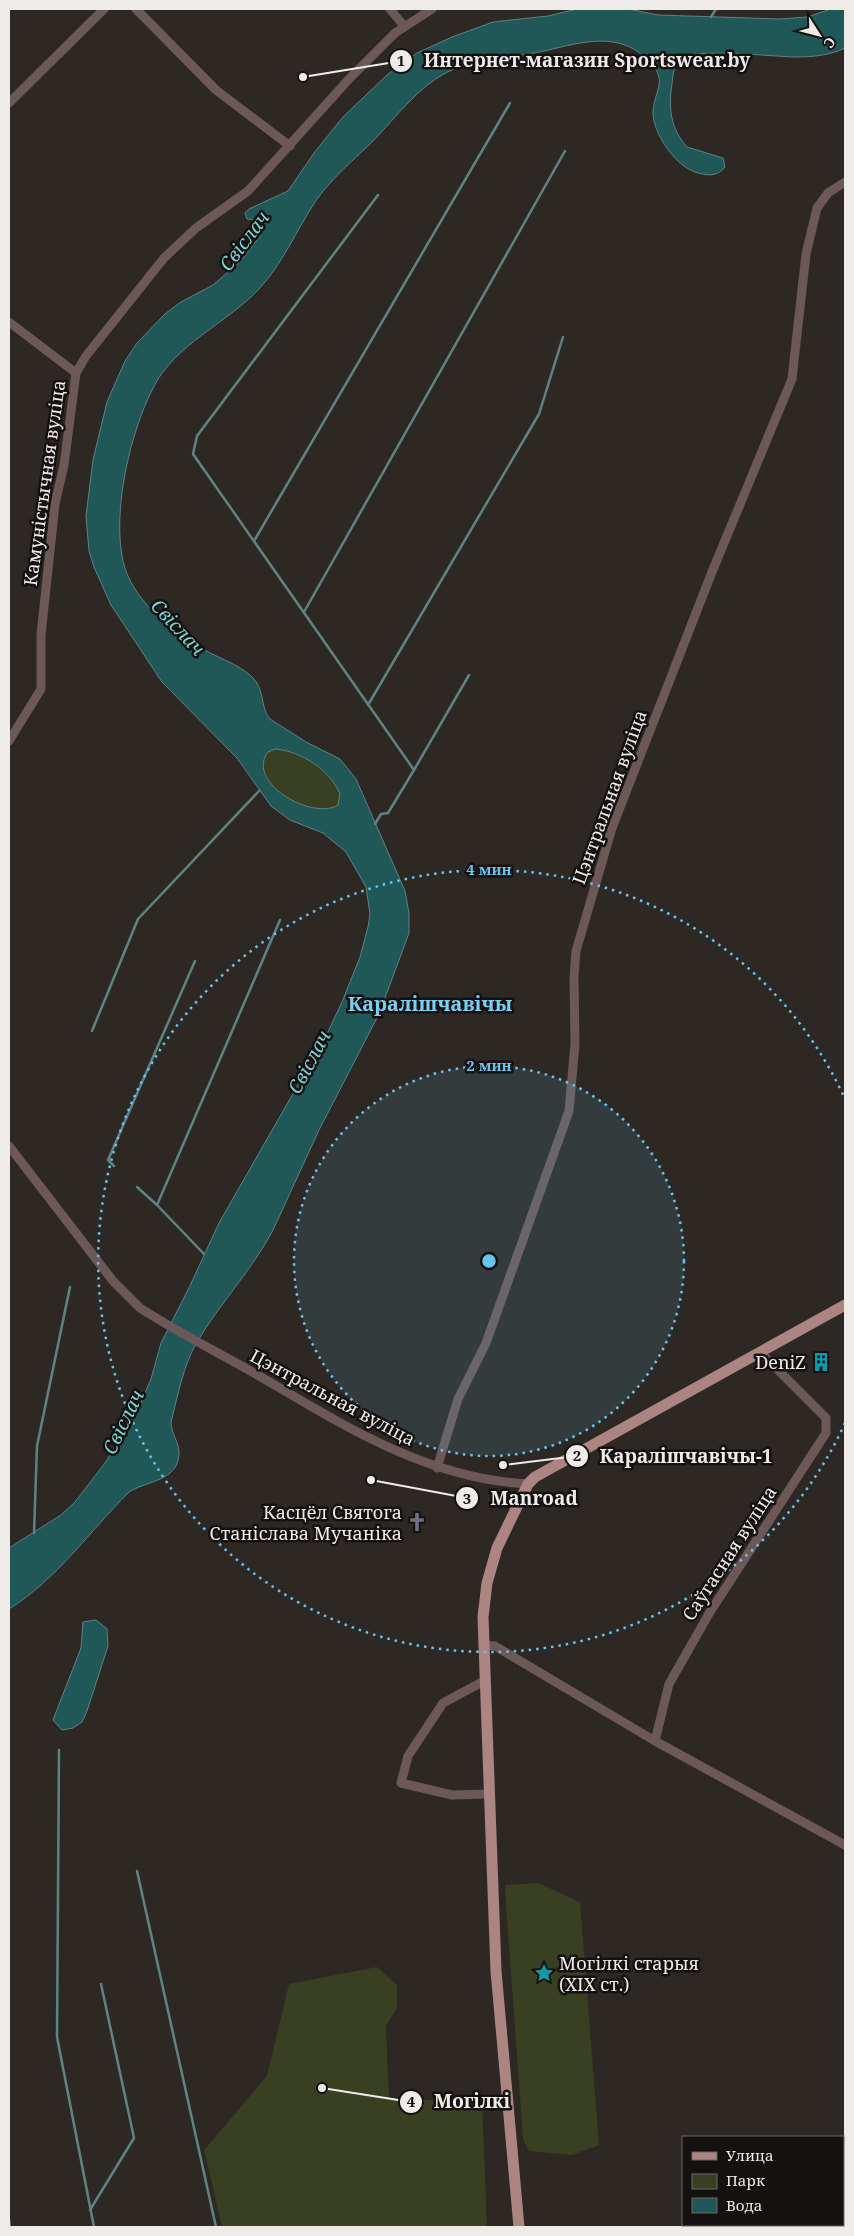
<svg xmlns="http://www.w3.org/2000/svg" width="854" height="2236" font-family="'Noto Serif',serif">
<style>
.green{fill:#393f21}
.water{fill:#205757;stroke:#5e8383;fill-rule:evenodd}
.lines{fill:none;stroke-linecap:round;stroke-linejoin:round}
.stream{stroke:#5e8383;stroke-width:2.5}
.minor{stroke:#6b5857;stroke-width:9}
.major{stroke:#ac8583;stroke-width:11}
.ring{fill:none;stroke:#66c4ef;stroke-width:2.5;stroke-dasharray:2.5 5}
.labels{text-anchor:middle;dominant-baseline:central;stroke-width:5;stroke-linejoin:round;paint-order:stroke}
.street-label{font-size:18px;fill:#efebe9;stroke:#141110}
.poi-label{font-size:18px;fill:#efebe9;stroke:#141110;text-anchor:end}
.water-label{font-size:19px;font-style:italic;fill:#79d4d4;stroke:#141110}
.quarter-label{font-size:20px;font-weight:bold;fill:#7acff7;stroke:#141110}
.centre{fill:#66c4ef;stroke:#141110;stroke-width:2.5}
.ring-label{font-size:15px;text-anchor:middle;font-weight:bold;fill:#66c4ef;stroke:#141110;stroke-width:5;stroke-linejoin:round;paint-order:stroke}
.leader{fill:none;stroke:#efebe9;stroke-width:2}
.callout-dot{fill:#efebe9;stroke:#141110;stroke-width:2}
.mark-label{font-size:15px;text-anchor:middle;font-weight:bold;fill:#111}
.callout-label{font-size:19px;text-anchor:middle;font-weight:bold;fill:#efebe9;stroke:#141110;stroke-width:5;stroke-linejoin:round;paint-order:stroke}
</style>
<rect width="100%" height="100%" fill="#2e2825"/>
<g class="green">
<path d="M 275,749 C 301,751 330,770 340,794 L 338,805 C 312,821 245,782 268,752 Z"/>
<path d="M 538,1883 L 580,1902 L 599,2145 L 572,2155 L 529,2151 L 523,2139 L 505,1891 L 506,1885 Z"/>
<path d="M 377,1967 L 397,1985 L 397,2008 L 386,2026 L 389,2100 L 482,2100 L 487,2227 L 222,2227 L 204,2150 L 267,2076 L 289,1984 Z"/>
</g>
<g class="water">
<path d="M 577,9 L 628,9 L 658,15 L 779,19 L 807,17 L 831,9 L 845,9 L 845,48 C 831,55 813,57 797,57 C 775,57 693,47 680,59 C 672,66 673,81 671,91 C 669,113 672,130 687,147 L 723,158 L 725,167 C 718,176 709,176 698,173 C 677,168 653,134 653,113 C 653,92 669,82 650,62 C 616,26 573,46 534,53 C 511,57 485,59 462,66 C 422,79 398,116 370,144 C 351,162 330,180 315,202 C 296,231 283,263 259,289 C 226,324 175,344 153,388 C 130,433 112,511 123,561 C 131,598 170,631 203,649 C 218,658 238,664 251,676 C 266,690 259,705 270,719 L 306,742 L 340,759 L 356,779 L 405,891 L 409,913 L 409,933 L 379,1014 L 319,1130 L 273,1230 C 252,1270 220,1303 197,1342 C 183,1366 178,1395 171,1422 C 171,1433 179,1442 179,1453 C 179,1481 146,1481 129,1492 C 89,1532 57,1579 9,1609 L 9,1548 L 61,1515 L 75,1502 L 105,1463 L 137,1412 L 151,1379 L 161,1343 L 189,1288 L 219,1223 L 326,1036 L 342,1002 L 360,957 L 368,927 L 370,914 L 366,887 L 346,852 L 323,833 L 290,820 L 271,806 L 237,758 L 162,682 L 111,605 L 94,567 L 89,551 L 86,516 L 93,460 L 107,402 L 125,361 L 137,343 L 166,313 L 181,302 L 213,285 L 240,262 L 261,235 L 263,225 L 256,220 L 247,219 L 245,213 L 249,209 L 288,191 L 314,153 L 343,117 L 387,75 L 417,53 L 452,37 L 493,22 L 548,16 ZM 275,749 C 301,751 330,770 340,794 L 338,805 C 312,821 245,782 268,752 Z"/>
<path d="M 96,1620 L 107,1629 L 108,1646 L 87,1711 L 82,1722 L 73,1728 L 62,1730 L 53,1720 L 81,1648 L 83,1622 Z"/>
</g>
<g class="lines">
<g class="stream">
<path d="M 711,17 L 716,9"/>
<path d="M 254,541 L 510,103"/>
<path d="M 304,612 L 565,151"/>
<path d="M 368,705 L 539,414 L 563,337"/>
<path d="M 414,770 L 469,675"/>
<path d="M 375,824 L 381,814 L 388,813 L 414,770 L 193,454 L 197,436 L 378,195"/>
<path d="M 92,1031 L 138,919 L 259,791"/>
<path d="M 114,1166 L 108,1160 L 195,961"/>
<path d="M 137,1187 L 157,1205"/>
<path d="M 204,1254 L 157,1205 L 280,920"/>
<path d="M 34,1533 L 37,1446 L 70,1287"/>
<path d="M 59,1750 L 57,2037 L 94,2227"/>
<path d="M 137,1871 L 216,2227"/>
<path d="M 90,2210 L 134,2138 L 101,1984"/>
<path d="M 9,2220 L 10,2227"/>
</g>
<g class="minor">
<path d="M 136,9 L 216,90 L 290,146"/>
<path d="M 390,9 L 404,26"/>
<path d="M 9,103 L 104,9"/>
<path d="M 9,322 L 76,373"/>
<path d="M 9,741 L 41,689 L 41,635 L 55,504 L 64,465 L 76,373 L 86,356 L 164,258 L 196,228 L 248,191 L 349,79 L 395,33 L 432,9"/>
<path d="M 9,1146 L 113,1281 L 140,1308 C 179,1333 221,1354 261,1377 C 346,1427 428,1479 528,1484"/>
<path d="M 437,1468 L 458,1399 L 486,1343 L 569,1111 L 575,1044 L 574,977 L 576,951 L 612,828 L 712,572 L 792,379 L 806,254 L 817,208 L 828,193 L 845,182"/>
<path d="M 483,1645 L 495,1646 L 655,1741 L 845,1845"/>
<path d="M 484,1681 L 443,1703 L 408,1756 L 401,1783 L 452,1795 L 489,1794"/>
<path d="M 655,1741 L 669,1684 L 710,1612 L 826,1433 L 826,1418 L 760,1352"/>
</g>
<path class="major" d="M 519,2227 L 496,1971 L 483,1617 L 487,1583 L 497,1548 L 528,1484 L 535,1477 L 845,1305"/>
</g>
<circle cx="489" cy="1261" r="195" fill="#66c4ef" fill-opacity=".12"/>
<g class="ring">
<circle cx="489" cy="1261" r="195"/>
<path d="M845 1423A391 391 0 1 1 845 1099"/>
</g>
<defs>
<g id="building-bare" transform="scale(1.5)"><path d="M-4-6H4V6H1V3H-1V6H-4ZM-2.5-4.3h1.7v1.8h-1.7ZM.8-4.3h1.7v1.8H.8ZM-2.5-1h1.7V.8h-1.7ZM.8-1h1.7V.8H.8Z" fill="#0f9aa8" stroke="#141110" stroke-width="2.5" paint-order="stroke"/></g>
<g id="church-bare" transform="scale(1.5)"><path d="M-1.2-6h2.4v3.5h3.3v2.4h-3.3V6h-2.4V-.1h-3.3v-2.4h3.3Z" fill="#6b7280" stroke="#141110" stroke-width="2.5" paint-order="stroke"/></g>
<g id="sight-bare" transform="scale(1.5)"><path d="M0-6L1.8-2.2L6-1.7L2.9 1.2L3.7 5.4L0 3.3L-3.7 5.4L-2.9 1.2L-6-1.7L-1.8-2.2Z" fill="#0f9aa8" stroke="#141110" stroke-width="2.5" paint-order="stroke"/></g>
</defs>
<g fill-rule="evenodd">
<use href="#building-bare" x="821" y="1362"/>
<use href="#church-bare" x="417" y="1522"/>
<use href="#sight-bare" x="544" y="1973"/>
</g>
<g class="labels">
<g class="street-label">
<text transform="translate(44 483) rotate(-82)">Камуністычная вуліца</text>
<text transform="translate(609 797) rotate(-70)">Цэнтральная вуліца</text>
<text transform="translate(333 1397) rotate(28)">Цэнтральная вуліца</text>
<text transform="translate(729 1553) rotate(-57)">Саўгасная вуліца</text>
</g>
<g class="poi-label">
<text x="806" y="1362">DeniZ</text>
<text x="402" y="1512">Касцёл Святога<tspan x="402" dy="21">Станіслава Мучаніка</tspan></text>
<text x="559" y="1963" text-anchor="start">Могілкі старыя<tspan x="559" dy="21">(XIX ст.)</tspan></text>
</g>
<g class="water-label">
<text transform="translate(244 241) rotate(-53)">Свіслач</text>
<text transform="translate(178 627) rotate(47)">Свіслач</text>
<text transform="translate(309 1062) rotate(-62)">Свіслач</text>
<text transform="translate(123 1422) rotate(-64)">Свіслач</text>
</g>
<g class="quarter-label">
<text x="430" y="1003">Каралішчавічы</text>
</g>
</g>
<circle cx="489" cy="1261" r="8" class="centre"/>
<g class="ring-label">
<text x="489" y="875">4 мин</text>
<text x="489" y="1071">2 мин</text>
</g>
<path class="leader" d="M303 77L401 61M503 1465L577 1456M371 1480L467 1498M322 2088L411 2102"/>
<g class="callout-dot">
<circle cx="303" cy="77" r="5"/>
<circle cx="503" cy="1465" r="5"/>
<circle cx="371" cy="1480" r="5"/>
<circle cx="322" cy="2088" r="5"/>
<circle cx="401" cy="61" r="12"/>
<circle cx="577" cy="1456" r="12"/>
<circle cx="467" cy="1498" r="12"/>
<circle cx="411" cy="2102" r="12"/>
</g>
<g class="mark-label">
<text x="401" y="66">1</text>
<text x="577" y="1461">2</text>
<text x="467" y="1504">3</text>
<text x="411" y="2107">4</text>
</g>
<g class="callout-label">
<text x="587" y="67">Интернет-магазин Sportswear.by</text>
<text x="686" y="1463">Каралішчавічы-1</text>
<text x="534" y="1505">Manroad</text>
<text x="472" y="2108">Могілкі</text>
</g>
<rect width="854" height="2236" fill="none" stroke="#efebe9" stroke-width="20"/>
<rect x="682" y="2136" width="162" height="90" fill="#141110" stroke="#6c6867"/>
<rect x="692" y="2152" width="25" height="8" fill="#ac8583" stroke="#6c6867"/>
<text x="726" y="2161" font-size="15" fill="#efebe9">Улица</text>
<rect x="692" y="2174" width="25" height="15" fill="#393f21" stroke="#6c6867"/>
<text x="726" y="2186" font-size="15" fill="#efebe9">Парк</text>
<rect x="692" y="2198" width="25" height="15" fill="#205757" stroke="#6c6867"/>
<text x="726" y="2211" font-size="15" fill="#efebe9">Вода</text>
<g transform="translate(819 35) rotate(126)" stroke="#141110" stroke-width="4" paint-order="stroke">
<path d="M0-4L9 19L0 12L-9 19Z" fill="#efebe9"/>
<text y="-8" font-size="14" font-weight="bold" text-anchor="middle" fill="#efebe9">С</text>
</g>
</svg>
